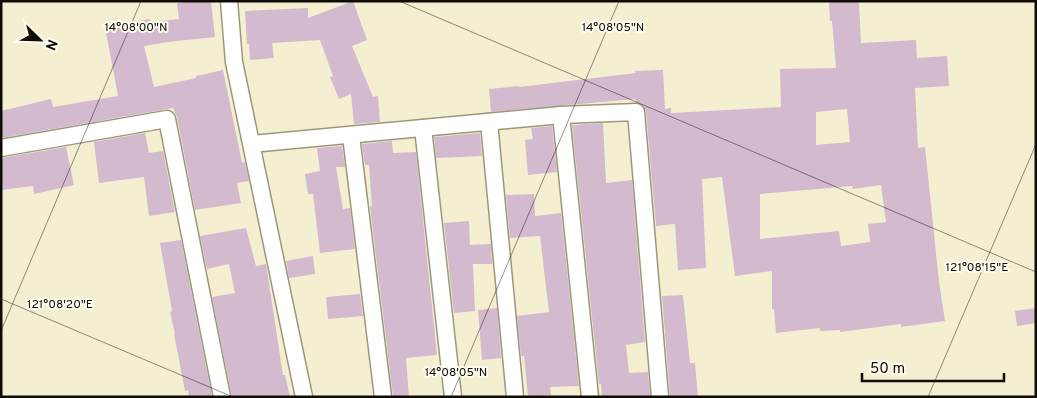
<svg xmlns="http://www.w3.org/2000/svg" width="1037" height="398" font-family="Overpass,sans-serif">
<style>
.building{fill:#d3bace;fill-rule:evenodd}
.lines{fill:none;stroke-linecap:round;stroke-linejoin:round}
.minor-casing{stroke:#9c977b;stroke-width:19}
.minor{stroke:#fff;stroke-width:16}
.ticks{fill:none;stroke:#0e0c04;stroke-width:1;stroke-opacity:0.45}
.ticks-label{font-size:12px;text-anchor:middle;fill:#0e0c04;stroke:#fefcf0;stroke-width:4;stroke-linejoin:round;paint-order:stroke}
</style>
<rect width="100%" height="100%" fill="#f5efd2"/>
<g class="building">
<path d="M 190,1 L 211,1 L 215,37 L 168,42 L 144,46 L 154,87 L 196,78 L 196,76 L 223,70 L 242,163 L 245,162 L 249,181 L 237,183 L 241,203 L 195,210 L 177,117 L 173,108 L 1,138 L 1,111 L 51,99 L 53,107 L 118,96 L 105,27 L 150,19 L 151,22 L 179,19 L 177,3 Z"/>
<path d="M 353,1 L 367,40 L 352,46 L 373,97 L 378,96 L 380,122 L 354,124 L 351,94 L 339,99 L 330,77 L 333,76 L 320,40 L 272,43 L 274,58 L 250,60 L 249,44 L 247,44 L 245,11 L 308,8 L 308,18 Z"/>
<path d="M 829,1 L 859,1 L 861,43 L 916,40 L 917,58 L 947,56 L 949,86 L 915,88 L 918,148 L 925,147 L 939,282 L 945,321 L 901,327 L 901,324 L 840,332 L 840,330 L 820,331 L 820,328 L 776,333 L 774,309 L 772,309 L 772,271 L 735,276 L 722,177 L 702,179 L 706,268 L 678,270 L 675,224 L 656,226 L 646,111 L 641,103 L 636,102 L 635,99 L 491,112 L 489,89 L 519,86 L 519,87 L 636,73 L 635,71 L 663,70 L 665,109 L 671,108 L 671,113 L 781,107 L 780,69 L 836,68 L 832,21 L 830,21 ZM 847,109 L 850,142 L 816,145 L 816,112 ZM 881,185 L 886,222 L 868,224 L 870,242 L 841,246 L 839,231 L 760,239 L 760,194 L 852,186 L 853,189 Z"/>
<path d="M 603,123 L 606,183 L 632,180 L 645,342 L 626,345 L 629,373 L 648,372 L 650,396 L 602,397 L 601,384 L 599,384 L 572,125 Z"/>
<path d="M 552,126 L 557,172 L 528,175 L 525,140 L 533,139 L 531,128 Z"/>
<path d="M 145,133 L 149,153 L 163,151 L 175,212 L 149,216 L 144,177 L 99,183 L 94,142 Z"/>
<path d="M 480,133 L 482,156 L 436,158 L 434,137 Z"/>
<path d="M 392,141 L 393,153 L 416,152 L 437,355 L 406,358 L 409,397 L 393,397 L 370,206 L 372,206 L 369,165 L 365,165 L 362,144 Z"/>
<path d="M 342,146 L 345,167 L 336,167 L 343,209 L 350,208 L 355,249 L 320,253 L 313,194 L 308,194 L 305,174 L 320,171 L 317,148 Z"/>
<path d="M 66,147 L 74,185 L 34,194 L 33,186 L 1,190 L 1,158 Z"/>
<path d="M 534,194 L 535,216 L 561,213 L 579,386 L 550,387 L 551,395 L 528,397 L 524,356 L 521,356 L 517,316 L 549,312 L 540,236 L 510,238 L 506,195 Z"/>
<path d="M 469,221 L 470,245 L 491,244 L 492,264 L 473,264 L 475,311 L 454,313 L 444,223 Z"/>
<path d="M 246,228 L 256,266 L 266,264 L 283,375 L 285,375 L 290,397 L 232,397 L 212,297 L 235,293 L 229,264 L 207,269 L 200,236 Z"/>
<path d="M 181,240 L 212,397 L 189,397 L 188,390 L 185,391 L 174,334 L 175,334 L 170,312 L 172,311 L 160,243 Z"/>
<path d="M 313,256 L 315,274 L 289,278 L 286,261 Z"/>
<path d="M 360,294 L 363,316 L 328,319 L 326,297 Z"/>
<path d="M 683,295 L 690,363 L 695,363 L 698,397 L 670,397 L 662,296 Z"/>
<path d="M 497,308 L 501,358 L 482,360 L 478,310 Z"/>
<path d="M 1036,308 L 1036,323 L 1017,326 L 1015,311 Z"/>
</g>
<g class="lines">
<g class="minor-casing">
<g id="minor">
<path d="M 229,1 L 234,62 L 304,397"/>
<path d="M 561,115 L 590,397"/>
<path d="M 489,122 L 515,397"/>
<path d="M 423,128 L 453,397"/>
<path d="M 351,136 L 383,397"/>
<path d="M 252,144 L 561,115 L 636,112 L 660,397"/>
<path d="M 1,148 L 167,119 L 222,397"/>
</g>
</g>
<use href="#minor" class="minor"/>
</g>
<path class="ticks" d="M 399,1 L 1036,272M 1,299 L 233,397M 1,331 L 141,1M 451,397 L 619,1M 928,397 L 1036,144"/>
<g class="ticks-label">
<text x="136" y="31">14°08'00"N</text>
<text x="613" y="31">14°08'05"N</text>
<text x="977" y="271">121°08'15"E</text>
<text x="60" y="308">121°08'20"E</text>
<text x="456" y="376">14°08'05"N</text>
</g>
<rect width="1037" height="398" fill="none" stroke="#0e0c04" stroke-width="5"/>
<g transform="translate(40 40) rotate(113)" stroke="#fefcf0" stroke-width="4" paint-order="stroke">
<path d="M0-4L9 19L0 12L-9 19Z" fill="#0e0c04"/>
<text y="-8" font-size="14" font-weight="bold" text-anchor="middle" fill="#0e0c04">N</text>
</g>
<path d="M862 373v8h142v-8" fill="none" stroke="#0e0c04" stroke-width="2.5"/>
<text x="870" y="373" font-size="15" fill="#0e0c04" stroke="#fefcf0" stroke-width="4" paint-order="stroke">50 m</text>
</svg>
